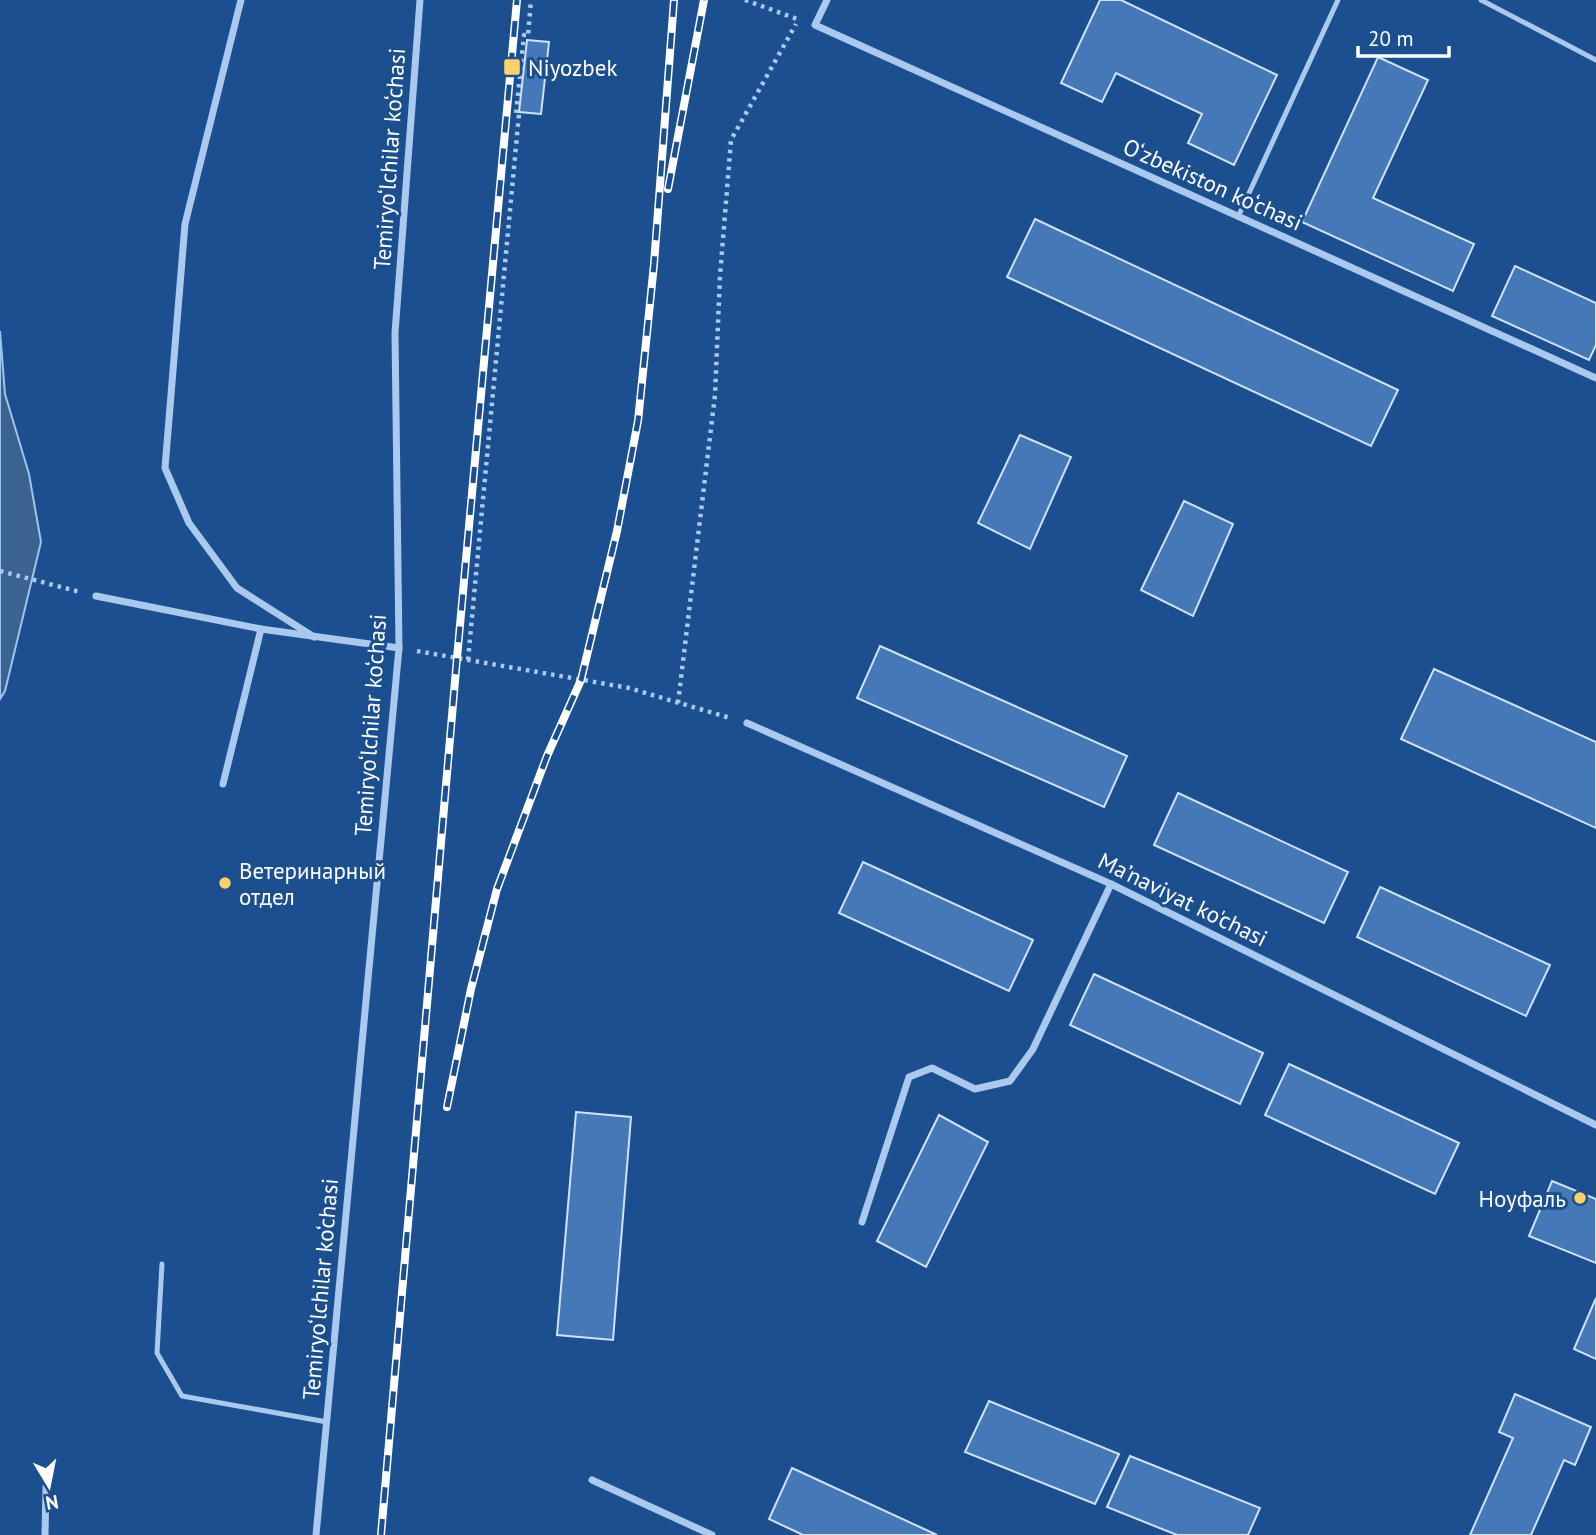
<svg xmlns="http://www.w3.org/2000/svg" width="1596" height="1535" font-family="'PT Sans',sans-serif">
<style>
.water{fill:#3c6290;stroke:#9cc4f0;stroke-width:2}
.building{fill:#4478b7;stroke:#cfe3fa;stroke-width:2}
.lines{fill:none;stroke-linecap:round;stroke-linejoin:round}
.path{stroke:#a9c9ee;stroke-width:4.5;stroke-dasharray:3.5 5;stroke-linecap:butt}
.lane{stroke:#a9c9ee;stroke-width:5}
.street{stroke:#a9c9ee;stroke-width:7}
.rail-casing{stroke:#fff;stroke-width:8}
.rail{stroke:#1b4f8f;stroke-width:5;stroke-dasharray:16;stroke-linecap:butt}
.poi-dot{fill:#ffd166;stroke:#1b4f8f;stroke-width:2.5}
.labels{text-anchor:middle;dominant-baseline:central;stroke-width:6;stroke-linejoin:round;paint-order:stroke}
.poi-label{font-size:23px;fill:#fff;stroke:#1b4f8f;text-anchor:start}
.street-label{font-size:23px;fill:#fff;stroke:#1b4f8f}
</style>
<rect width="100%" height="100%" fill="#1b4f8f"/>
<path class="water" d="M 0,331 L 5,394 L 29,474 L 41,542 L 5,691 L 0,699 Z"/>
<g class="building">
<path d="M 1100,0 L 1121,0 L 1277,75 L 1234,165 L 1188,143 L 1202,114 L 1116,73 L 1102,102 L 1061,83 Z"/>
<path d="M 527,40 L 549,42 L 541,114 L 519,112 Z"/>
<path d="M 1378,57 L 1428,80 L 1373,198 L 1474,244 L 1453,291 L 1302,222 Z"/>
<path d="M 1035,219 L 1398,390 L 1371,446 L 1007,277 Z"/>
<path d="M 1515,266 L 1596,303 L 1596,345 L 1589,360 L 1492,316 Z"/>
<path d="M 1020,435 L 1071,457 L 1030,549 L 978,523 Z"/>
<path d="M 1184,501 L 1233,524 L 1193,616 L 1141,590 Z"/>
<path d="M 880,646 L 1127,756 L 1104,807 L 857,698 Z"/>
<path d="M 1434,669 L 1596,742 L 1596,828 L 1401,739 Z"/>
<path d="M 1178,793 L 1348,872 L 1324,923 L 1154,845 Z"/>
<path d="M 863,862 L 1033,940 L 1009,991 L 839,913 Z"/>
<path d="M 1380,887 L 1550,965 L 1526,1016 L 1357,937 Z"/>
<path d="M 1094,974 L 1263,1053 L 1240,1104 L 1070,1025 Z"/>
<path d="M 1289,1064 L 1459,1143 L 1435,1194 L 1265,1115 Z"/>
<path d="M 576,1112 L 631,1117 L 613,1340 L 557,1335 Z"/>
<path d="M 939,1115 L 988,1142 L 926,1267 L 877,1241 Z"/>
<path d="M 1552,1181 L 1596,1199 L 1596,1263 L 1529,1236 Z"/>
<path d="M 1596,1298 L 1596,1359 L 1574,1349 Z"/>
<path d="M 1515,1394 L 1591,1427 L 1575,1465 L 1564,1460 L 1531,1535 L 1470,1535 L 1513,1438 L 1499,1432 Z"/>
<path d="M 989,1401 L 1119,1454 L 1095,1504 L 965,1452 Z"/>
<path d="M 1130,1456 L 1260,1508 L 1248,1535 L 1177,1535 L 1107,1507 Z"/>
<path d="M 792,1468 L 937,1535 L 803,1535 L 769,1519 Z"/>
</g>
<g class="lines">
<g class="path">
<path d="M 745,0 L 800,20"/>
<path d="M 0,571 L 80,592"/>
<path d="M 417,651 L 629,688 L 730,718"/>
<path d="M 468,660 L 519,114 L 516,114 L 524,35 L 528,36 L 531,0"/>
<path d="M 678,703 L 715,395 L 720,276 L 731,140 L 796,24"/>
</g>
<g class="lane">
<path d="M 1481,0 L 1596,60"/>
<path d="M 1238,217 L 1338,0"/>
<path d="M 162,1264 L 157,1353 L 182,1396 L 327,1422"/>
</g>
<g class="street">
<path d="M 241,0 L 185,224 L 165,468 L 189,523 L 237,588 L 314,637"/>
<path d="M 827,0 L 815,25 L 1596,378"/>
<path d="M 96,596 L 261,629 L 399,648"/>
<path d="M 747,723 L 1111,884 L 1596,1125"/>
<path d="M 223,784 L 261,629"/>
<path d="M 862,1222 L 909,1077 L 932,1068 L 975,1089 L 1010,1081 L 1033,1049 L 1111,884"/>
<path d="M 592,1480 L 712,1535"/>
<path d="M 45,1535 L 46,1487"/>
<path d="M 316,1535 L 399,648 L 395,333 L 420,0"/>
</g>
<g class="rail-casing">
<g id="rail">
<path d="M 668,189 L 704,0"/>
<path d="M 447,1107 L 471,989 L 497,889 L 547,756 L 581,680 L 617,531 L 638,421 L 654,264 L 674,0"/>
<path d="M 381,1535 L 457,658 L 517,0"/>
</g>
</g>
<use href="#rail" class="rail"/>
</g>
<g class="poi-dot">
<rect x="503" y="58" width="18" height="18" rx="3.5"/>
<circle cx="225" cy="883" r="7"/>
<circle cx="1580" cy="1198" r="7"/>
</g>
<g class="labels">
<g class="poi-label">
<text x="528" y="67">Niyozbek</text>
<text x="239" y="870">Ветеринарный<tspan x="239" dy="26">отдел</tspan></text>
<text x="1566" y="1198" text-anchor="end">Ноуфаль</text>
</g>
<g class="street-label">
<text transform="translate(389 159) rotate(-86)">Temiryo‘lchilar ko‘chasi</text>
<text transform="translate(1213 184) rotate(24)">O‘zbekiston ko‘chasi</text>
<text transform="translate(370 725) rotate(-86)">Temiryo‘lchilar ko‘chasi</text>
<text transform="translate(1183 899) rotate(26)">Ma’naviyat ko'chasi</text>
<text transform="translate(320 1289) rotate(-85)">Temiryo‘lchilar ko‘chasi</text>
</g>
</g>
<g transform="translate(49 1486) rotate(170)" stroke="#1b4f8f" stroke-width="5" paint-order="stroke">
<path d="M0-5L12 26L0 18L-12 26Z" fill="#ffffff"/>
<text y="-10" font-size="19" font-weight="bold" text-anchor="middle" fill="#ffffff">N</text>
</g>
<path d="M1358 46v10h91v-10" fill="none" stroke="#ffffff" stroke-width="3.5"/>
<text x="1368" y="46" font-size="21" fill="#ffffff" stroke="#1b4f8f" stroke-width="5" paint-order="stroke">20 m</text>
</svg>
